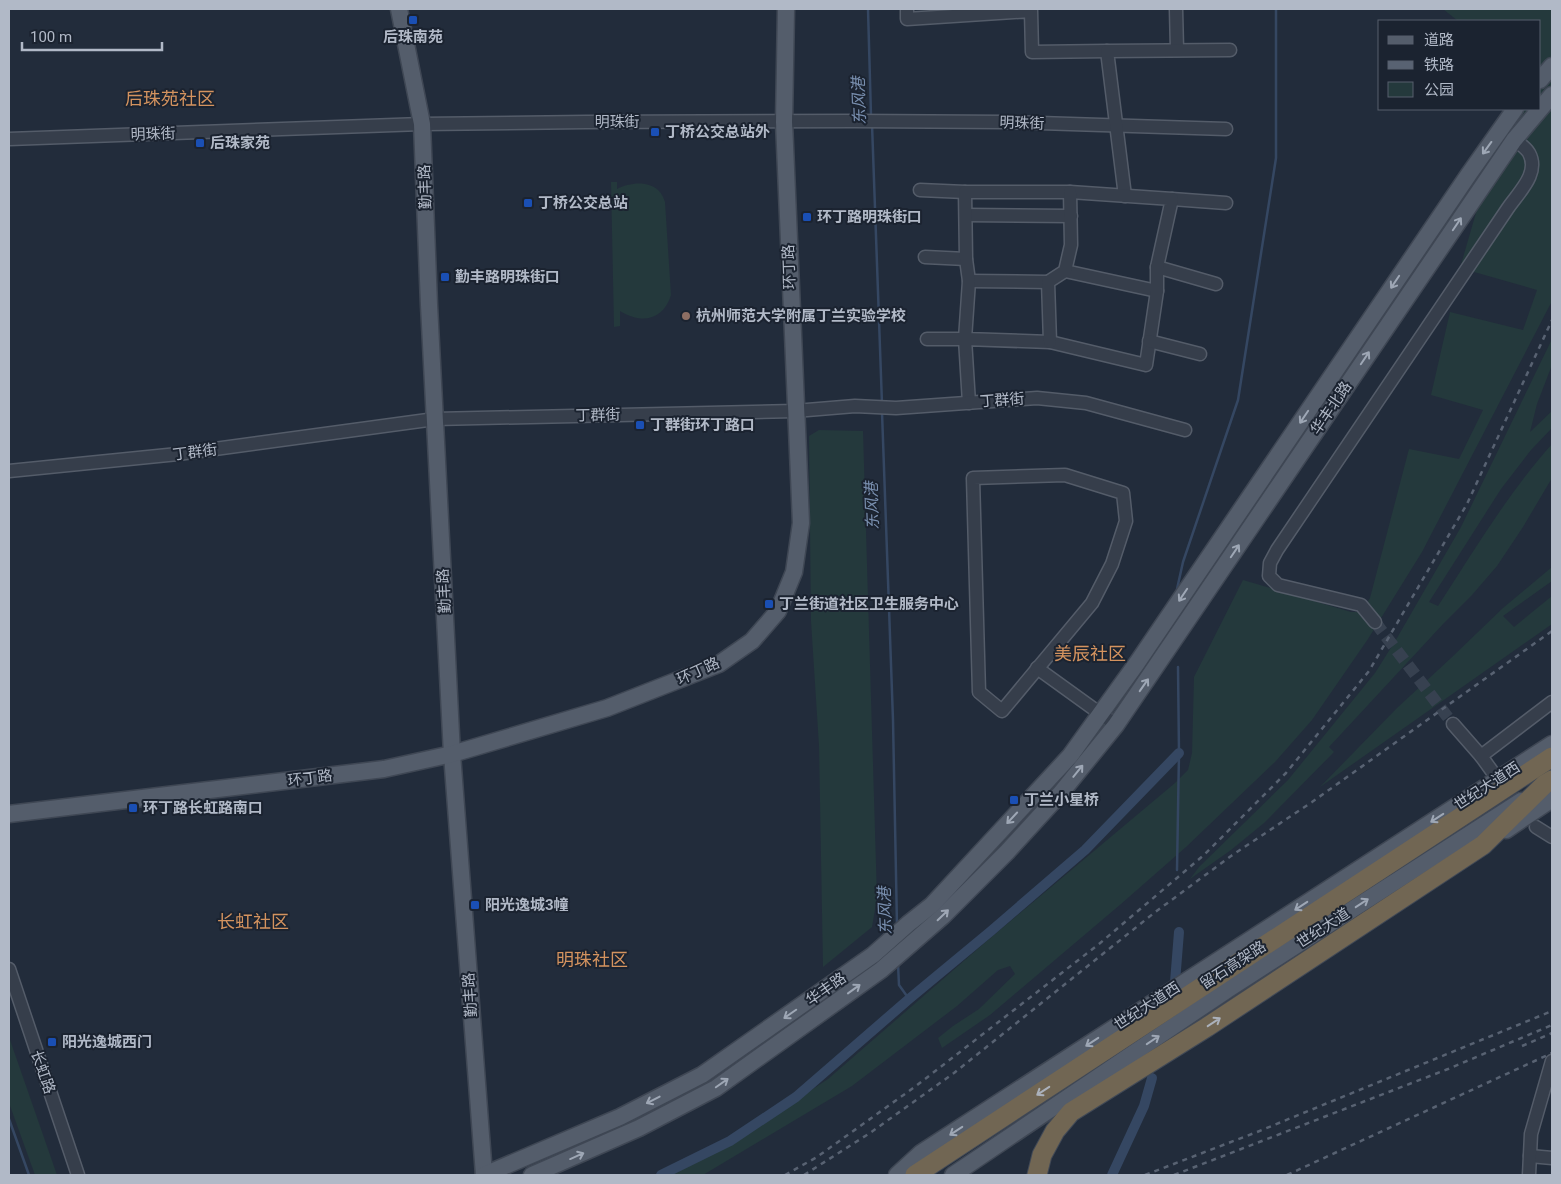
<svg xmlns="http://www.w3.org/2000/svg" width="1561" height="1184" font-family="Roboto,'Noto Sans SC',sans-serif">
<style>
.green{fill:#24393c}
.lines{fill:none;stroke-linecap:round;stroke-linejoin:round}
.stream{stroke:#354762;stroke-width:2.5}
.canal{stroke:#354762;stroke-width:10}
.minor-tunnel{stroke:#374150;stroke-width:12;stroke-dasharray:12 6;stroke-linecap:butt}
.minor-casing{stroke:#545c69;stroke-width:15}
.major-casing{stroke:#3f4754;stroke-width:19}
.highway-casing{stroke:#414956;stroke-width:21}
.minor{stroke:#363e4b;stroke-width:12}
.major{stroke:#545d6b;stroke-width:16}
.highway{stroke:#716653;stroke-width:19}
.rail{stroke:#586272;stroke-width:2.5;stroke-dasharray:5 5;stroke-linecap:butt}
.oneway{stroke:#9ea7b5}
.oneway2{stroke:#abb1bb}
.transit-dot{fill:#1a4fb4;stroke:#1b2330;stroke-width:2}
.education-dot{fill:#8d6e63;stroke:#1b2330;stroke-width:2}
.labels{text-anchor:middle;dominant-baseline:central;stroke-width:4;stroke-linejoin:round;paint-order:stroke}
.poi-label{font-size:15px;font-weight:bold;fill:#b1b9c7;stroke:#1b2330;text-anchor:start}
.street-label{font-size:15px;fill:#b1b9c7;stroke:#1b2330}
.water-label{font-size:16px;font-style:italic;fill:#798faf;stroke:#1b2330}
.quarter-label{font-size:18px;fill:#d4935f;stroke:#1b2330}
</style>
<rect width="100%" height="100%" fill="#222c3b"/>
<g class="green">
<path d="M 1443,9 L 1552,9 L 1552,301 L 1422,552 L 1368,639 L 1312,720 L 1275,762 L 1186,847 L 1121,904 L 990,1015 L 942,1048 L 938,1038 L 953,1026 L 979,1009 L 1015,974 L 1010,966 L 998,970 L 957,1006 L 852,1086 L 703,1175 L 667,1175 L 769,1118 L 828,1079 L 988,940 L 1175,783 L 1188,770 L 1192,753 L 1194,677 L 1243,580 L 1351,612 L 1361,612 L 1370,598 L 1409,449 L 1459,459 L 1483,410 L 1431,395 L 1450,312 L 1523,330 L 1537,290 L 1460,268 L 1506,109 L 1540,109 L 1540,21 L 1458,21 Z"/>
<path d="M 611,182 L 617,182 L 617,189 C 629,183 648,180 659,191 C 662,194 664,199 665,202 L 671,295 C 663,321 641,324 620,311 L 620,326 L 614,327 Z"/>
<path d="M 1552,339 L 1552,365 L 1537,404 L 1530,432 L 1552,411 L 1552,428 L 1531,450 L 1501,489 L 1429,602 L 1438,606 C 1474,551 1508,493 1552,444 L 1552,478 L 1523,527 L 1497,566 L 1472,595 L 1444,623 L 1329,747 L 1334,752 L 1264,823 L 1231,850 L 1190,879 L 1199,867 L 1288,780 L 1375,673 L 1397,638 L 1461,527 Z"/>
<path d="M 819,430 L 863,431 L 877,898 L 872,927 L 823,967 L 819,746 L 811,621 L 809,436 Z"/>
<path d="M 1552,567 L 1552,581 L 1503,616 L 1514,627 L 1552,596 L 1552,624 L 1320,787 L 1397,708 L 1451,658 L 1503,608 Z"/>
<path d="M 9,1037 L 57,1175 L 35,1175 L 9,1103 Z"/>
</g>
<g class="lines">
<g class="stream">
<path d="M 868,9 L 871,116"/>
<path d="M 872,124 L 882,404"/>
<path d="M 882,412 L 893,720 L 897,926"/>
<path d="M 1177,589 L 1183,562 L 1238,400 L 1276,158 L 1276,9"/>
<path d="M 1177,870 L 1179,753 L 1178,667"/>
<path d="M 898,964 L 899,985 L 909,999"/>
<path d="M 9,1119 L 29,1175"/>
</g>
<g class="canal">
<path d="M 1175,982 L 1179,932"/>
<path d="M 661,1175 L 730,1141 L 796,1097 L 909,999 L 991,931 L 1085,850 L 1179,753"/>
<path d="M 1112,1175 L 1144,1106 L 1152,1078"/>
</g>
<path class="minor-tunnel" d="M 1375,622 L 1453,724"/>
<g class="minor-casing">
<g id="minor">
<path d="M 907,9 L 907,19 L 1031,11 L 1032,52 L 1107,51"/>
<path d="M 1176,9 L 1177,50"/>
<path d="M 9,139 L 422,124 L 586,122 L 855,121 L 1006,122 L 1226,129"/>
<path d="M 920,190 L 965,192"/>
<path d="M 1125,196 L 1107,51 L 1230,50"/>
<path d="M 1172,199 L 1226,203"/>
<path d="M 966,215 L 1071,216"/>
<path d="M 925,257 L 966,259"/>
<path d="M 1157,267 L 1216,284"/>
<path d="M 1065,271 L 1157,291"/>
<path d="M 969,281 L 1048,282"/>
<path d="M 927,339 L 965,339 L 969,281 L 966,259 L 965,192 L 1070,192 L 1172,199 L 1157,267 L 1157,291 L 1146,365 L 1050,342 L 965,339 L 969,403"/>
<path d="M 1149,341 L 1200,354"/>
<path d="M 1050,342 L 1048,282 L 1065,271 L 1071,245 L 1070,192"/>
<path d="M 9,471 L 178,454 L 435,419 L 795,411 L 855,406 L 896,408 L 1037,398 L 1086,403 L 1185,430"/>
<path d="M 1065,475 L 1123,493 L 1126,521 L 1112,564 L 1092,603 L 1002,711 L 979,692 L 973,478 Z"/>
<path d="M 1375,622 L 1361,605 L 1278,585 L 1269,576 L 1270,563 L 1277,550 L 1508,208 C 1519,192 1540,173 1529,153 C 1526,148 1519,143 1514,140"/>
<path d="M 1037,668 L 1116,725"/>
<path d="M 1453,724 L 1481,756"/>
<path d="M 1494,774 L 1481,756 L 1552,702"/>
<path d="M 1536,827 L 1552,837"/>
<path d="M 9,969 L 78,1175"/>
<path d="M 1530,1156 L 1552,1158"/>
<path d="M 1529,1175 L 1531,1134 L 1552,1061"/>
</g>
</g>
<g class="major-casing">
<g id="major">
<path d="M 399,9 L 422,124 L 429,305 L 452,754 L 484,1175"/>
<path d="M 1540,80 L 1552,66"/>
<path d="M 9,814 L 384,769 L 452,754 L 607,708 L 719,664 L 752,641 L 778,611 L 794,572 L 801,523 L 784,122 L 786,9"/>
<path d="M 1506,830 L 1552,799"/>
<path d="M 484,1175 L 620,1117 L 702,1075 L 873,955 L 908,924 L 932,905 L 1070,756 L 1137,663 L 1469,174 L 1515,109"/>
<path d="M 532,1175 L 639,1128 L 716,1088 L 881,970 L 943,916 L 1007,852 L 1060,794 L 1116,725 L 1514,140 L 1552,95"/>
<path d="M 897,1175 L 921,1153 L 1552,744"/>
<path d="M 953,1175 L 1227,990 L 1521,801"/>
</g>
</g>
<g class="highway-casing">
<g id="highway">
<path d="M 915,1175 L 1552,757"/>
<path d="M 1037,1175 L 1042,1155 L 1055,1131 L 1071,1112 L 1207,1027 L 1483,845 L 1545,784 L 1552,780"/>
</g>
</g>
<use href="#minor" class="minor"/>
<use href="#major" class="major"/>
<use href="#highway" class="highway"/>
<g class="rail">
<path d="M 1522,1046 L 1552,1033"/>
<path d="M 785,1175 L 817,1157 L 916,1086 L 1099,944 L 1204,855 L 1286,773 L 1369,671 L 1467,504 L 1552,320"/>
<path d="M 804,1175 L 870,1133 L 954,1073 L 1154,913 L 1231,856 L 1312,802 L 1552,631"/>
<path d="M 1145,1175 L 1257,1132 L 1552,1011"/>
<path d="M 1174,1175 L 1448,1069 L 1552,1025"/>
<path d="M 1287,1175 L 1552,1053"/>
</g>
</g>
<defs><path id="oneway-shaft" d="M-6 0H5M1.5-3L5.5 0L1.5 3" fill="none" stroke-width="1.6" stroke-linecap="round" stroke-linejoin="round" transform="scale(1.25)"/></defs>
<g class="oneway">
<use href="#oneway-shaft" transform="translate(1487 148) rotate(126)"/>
<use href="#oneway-shaft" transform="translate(1457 224) rotate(-56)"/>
<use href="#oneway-shaft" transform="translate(1395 282) rotate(124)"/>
<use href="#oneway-shaft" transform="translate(1365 358) rotate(-56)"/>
<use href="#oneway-shaft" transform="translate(1304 417) rotate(124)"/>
<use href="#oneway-shaft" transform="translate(1235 551) rotate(-56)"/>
<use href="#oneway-shaft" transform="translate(1183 595) rotate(124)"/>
<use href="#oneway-shaft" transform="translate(1144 685) rotate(-55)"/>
<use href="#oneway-shaft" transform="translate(1078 771) rotate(-51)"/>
<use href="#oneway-shaft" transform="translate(1012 818) rotate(133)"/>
<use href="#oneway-shaft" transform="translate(1437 818) rotate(147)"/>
<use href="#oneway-shaft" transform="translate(1362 903) rotate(-33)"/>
<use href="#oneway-shaft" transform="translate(1301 906) rotate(147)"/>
<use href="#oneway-shaft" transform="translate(943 915) rotate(-44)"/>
<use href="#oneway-shaft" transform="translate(854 989) rotate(-36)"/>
<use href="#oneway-shaft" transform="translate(790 1014) rotate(145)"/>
<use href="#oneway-shaft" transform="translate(1153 1040) rotate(-34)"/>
<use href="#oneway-shaft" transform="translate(1092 1042) rotate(147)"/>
<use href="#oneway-shaft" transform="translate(722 1083) rotate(-35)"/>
<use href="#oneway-shaft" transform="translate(653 1100) rotate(153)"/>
<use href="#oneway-shaft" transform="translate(956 1131) rotate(147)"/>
<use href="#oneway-shaft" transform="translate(577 1156) rotate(-24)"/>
</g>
<g class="oneway2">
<use href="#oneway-shaft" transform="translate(1214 1022) rotate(-33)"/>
<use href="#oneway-shaft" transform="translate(1043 1091) rotate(147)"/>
</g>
<g class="transit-dot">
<rect x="408" y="15" width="10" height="10" rx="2.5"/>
<rect x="650" y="127" width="10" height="10" rx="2.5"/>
<rect x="195" y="138" width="10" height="10" rx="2.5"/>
<rect x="523" y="198" width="10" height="10" rx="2.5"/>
<rect x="802" y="212" width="10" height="10" rx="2.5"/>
<rect x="440" y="272" width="10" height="10" rx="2.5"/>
<rect x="635" y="420" width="10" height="10" rx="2.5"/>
<rect x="764" y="599" width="10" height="10" rx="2.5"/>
<rect x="1009" y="795" width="10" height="10" rx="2.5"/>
<rect x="128" y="803" width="10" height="10" rx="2.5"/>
<rect x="470" y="900" width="10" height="10" rx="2.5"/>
<rect x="47" y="1037" width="10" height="10" rx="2.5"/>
</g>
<circle class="education-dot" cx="686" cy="316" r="5"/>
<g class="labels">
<g class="poi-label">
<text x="413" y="37" text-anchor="middle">后珠南苑</text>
<text x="665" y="132">丁桥公交总站外</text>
<text x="210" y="143">后珠家苑</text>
<text x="538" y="203">丁桥公交总站</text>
<text x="817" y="217">环丁路明珠街口</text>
<text x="455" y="277">勤丰路明珠街口</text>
<text x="696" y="316">杭州师范大学附属丁兰实验学校</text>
<text x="650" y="425">丁群街环丁路口</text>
<text x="779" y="604">丁兰街道社区卫生服务中心</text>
<text x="1024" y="800">丁兰小星桥</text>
<text x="143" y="808">环丁路长虹路南口</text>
<text x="485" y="905">阳光逸城3幢</text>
<text x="62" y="1042">阳光逸城西门</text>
</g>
<g class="street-label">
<text x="617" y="122">明珠街</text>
<text transform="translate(1022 123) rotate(2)">明珠街</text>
<text transform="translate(153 134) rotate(-2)">明珠街</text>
<text transform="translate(425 187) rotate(-92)">勤丰路</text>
<text transform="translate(789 267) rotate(-92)">环丁路</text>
<text transform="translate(1002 400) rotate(-4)">丁群街</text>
<text transform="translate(1331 408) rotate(-56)">华丰北路</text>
<text transform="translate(598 415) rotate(-1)">丁群街</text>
<text transform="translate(195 452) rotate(-7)">丁群街</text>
<text transform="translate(444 591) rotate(-93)">勤丰路</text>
<text transform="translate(698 671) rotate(-24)">环丁路</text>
<text transform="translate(310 778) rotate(-7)">环丁路</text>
<text transform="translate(1487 786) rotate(-33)">世纪大道西</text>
<text transform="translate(1323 928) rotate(-33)">世纪大道</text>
<text transform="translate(1233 965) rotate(-33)">留石高架路</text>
<text transform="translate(826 989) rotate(-35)">华丰路</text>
<text transform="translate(470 995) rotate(-94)">勤丰路</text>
<text transform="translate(1147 1006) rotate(-33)">世纪大道西</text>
<text transform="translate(43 1072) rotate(71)">长虹路</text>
</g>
<g class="water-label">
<text transform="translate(859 101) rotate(-92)">东风港</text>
<text transform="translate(872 506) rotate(-92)">东风港</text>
<text transform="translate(885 911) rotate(-92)">东风港</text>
</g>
<g class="quarter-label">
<text x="170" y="98">后珠苑社区</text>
<text x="1090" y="653">美辰社区</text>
<text x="253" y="921">长虹社区</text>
<text x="592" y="959">明珠社区</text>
</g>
</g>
<rect width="1561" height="1184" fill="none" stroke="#b1b9c7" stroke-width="20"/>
<rect x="1378" y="20" width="162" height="90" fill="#1b2330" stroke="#575f6c"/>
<rect x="1388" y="36" width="25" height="8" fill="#545d6b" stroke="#575f6c"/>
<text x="1424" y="45" font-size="15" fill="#b1b9c7">道路</text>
<rect x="1388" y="61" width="25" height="8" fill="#586272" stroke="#575f6c"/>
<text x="1424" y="70" font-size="15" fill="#b1b9c7">铁路</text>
<rect x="1388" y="82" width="25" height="15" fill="#24393c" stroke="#575f6c"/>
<text x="1424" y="95" font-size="15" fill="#b1b9c7">公园</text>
<path d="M22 42v8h140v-8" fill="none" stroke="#b1b9c7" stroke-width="2.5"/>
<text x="30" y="42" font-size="15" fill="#b1b9c7" stroke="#1b2330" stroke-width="4" paint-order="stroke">100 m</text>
</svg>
